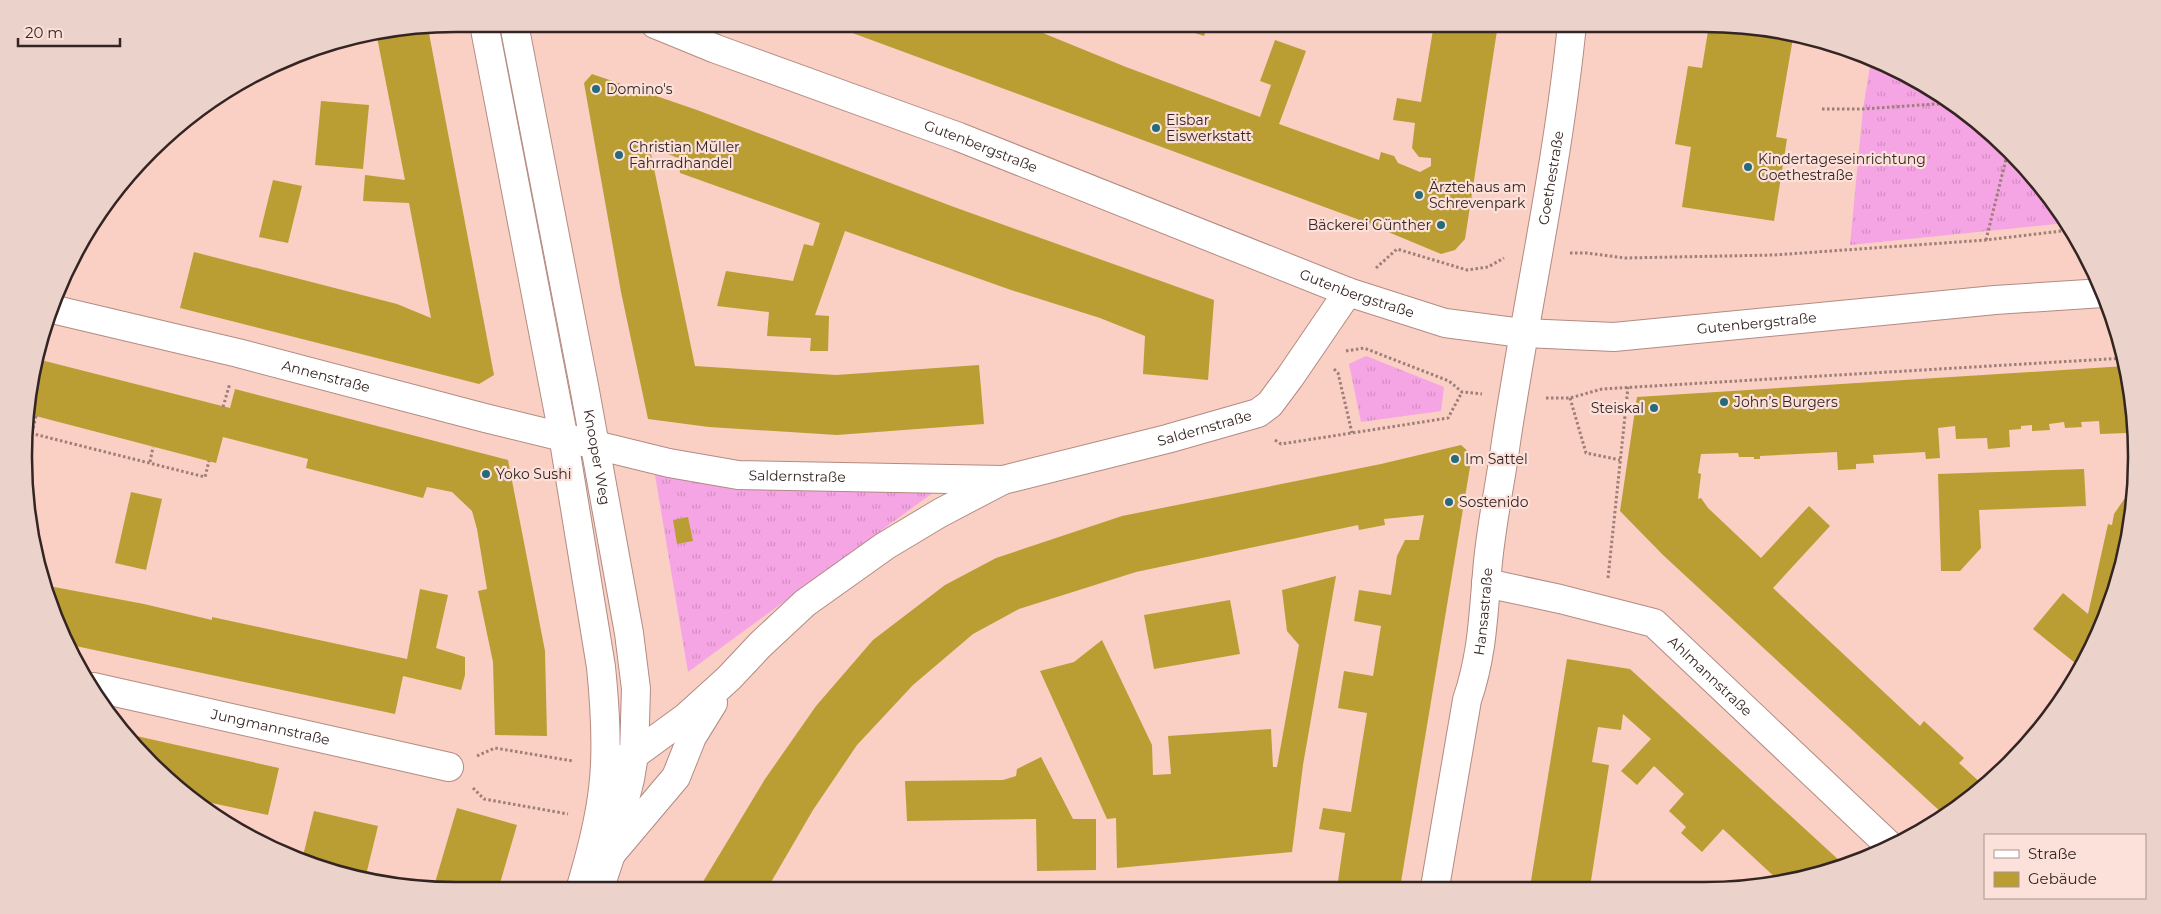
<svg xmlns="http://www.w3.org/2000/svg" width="2161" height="914" font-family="Montserrat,sans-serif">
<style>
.grass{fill:url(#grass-tufts)}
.pitch{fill:#f5a4e4}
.building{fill:#ba9e33}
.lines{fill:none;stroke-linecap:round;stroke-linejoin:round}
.minor-casing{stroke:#b38b82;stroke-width:30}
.tertiary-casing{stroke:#b38b82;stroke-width:30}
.secondary-casing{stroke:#b38b82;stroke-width:30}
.path{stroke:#9d7f77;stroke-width:3;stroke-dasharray:2.5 2.5;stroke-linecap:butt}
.minor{stroke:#fff;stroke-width:28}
.tertiary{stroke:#fff;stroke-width:28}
.secondary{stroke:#fff;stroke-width:28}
.poi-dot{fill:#256b7a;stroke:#fbe1da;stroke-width:2}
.labels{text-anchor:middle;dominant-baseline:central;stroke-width:4.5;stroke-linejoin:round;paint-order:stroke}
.poi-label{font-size:14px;fill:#352522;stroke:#fbe1da;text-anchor:start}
.street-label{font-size:14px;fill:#352522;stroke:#fbe1da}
.rim{fill:none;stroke:#352522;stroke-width:2.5}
</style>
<defs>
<pattern id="grass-tufts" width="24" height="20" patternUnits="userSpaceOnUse" patternTransform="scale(1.25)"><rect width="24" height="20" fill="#f5a4e4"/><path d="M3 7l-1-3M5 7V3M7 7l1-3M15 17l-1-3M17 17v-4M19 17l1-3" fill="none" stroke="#d38dc3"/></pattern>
</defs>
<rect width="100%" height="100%" fill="#facfc4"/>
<g class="grass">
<path d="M 1871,60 L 1921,82 L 1990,131 L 2048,193 L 2066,223 L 1850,245 L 1863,109 Z"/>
<path d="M 1366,356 L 1444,387 L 1441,411 L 1361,422 L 1349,364 Z"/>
<path d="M 655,475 L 782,490 L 938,489 L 688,672 Z"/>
</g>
<path class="pitch" d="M 1883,65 L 1921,82 L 1927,86 L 1880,78 Z"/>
<g class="building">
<path d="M 828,24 L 1021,24 L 1126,67 L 1260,117 L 1271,85 L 1260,81 L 1275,40 L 1306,51 L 1279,124 L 1379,160 L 1381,152 L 1394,156 L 1398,163 L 1420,172 L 1431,166 L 1431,158 L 1419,157 L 1412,148 L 1415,123 L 1393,120 L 1397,98 L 1421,102 L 1434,24 L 1498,24 L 1465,239 L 1455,250 L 1441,254 L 1357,219 Z"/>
<path d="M 1168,24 L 1208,24 L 1204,36 Z"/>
<path d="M 1709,25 L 1793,38 L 1776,137 L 1787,139 L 1774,221 L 1682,207 L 1691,147 L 1675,144 L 1688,66 L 1702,68 Z"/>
<path d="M 428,28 L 494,375 L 479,384 L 180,308 L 194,252 L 397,304 L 431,318 L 409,203 L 363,201 L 365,175 L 405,180 L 377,37 Z"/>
<path d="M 592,74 L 697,110 L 954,207 L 1214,300 L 1208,380 L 1143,374 L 1145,336 L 1100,318 L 1011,290 L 845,231 L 815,315 L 829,316 L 828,351 L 810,351 L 811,338 L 767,336 L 769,312 L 717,306 L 726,271 L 793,281 L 804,244 L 813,246 L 820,223 L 680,173 L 678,158 L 661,151 L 651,154 L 695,366 L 836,375 L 979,365 L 984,424 L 837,435 L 709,427 L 648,419 L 621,292 L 584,83 Z"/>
<path d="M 321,101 L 369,105 L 363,169 L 315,165 Z"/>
<path d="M 273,180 L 302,186 L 288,243 L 259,237 Z"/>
<path d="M 37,359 L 230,408 L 235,389 L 508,460 L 545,651 L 547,736 L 495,735 L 493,662 L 478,591 L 487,589 L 477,529 L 472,511 L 452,492 L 427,487 L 423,498 L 306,468 L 308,459 L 223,437 L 216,463 L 28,414 L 32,373 Z"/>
<path d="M 2126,366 L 2136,429 L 2135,460 L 2128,461 L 2127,433 L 2100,434 L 2099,421 L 2081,422 L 2082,427 L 2065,428 L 2064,422 L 2049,424 L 2050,430 L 2032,431 L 2032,425 L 2021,426 L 2021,429 L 2009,430 L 2010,447 L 1988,449 L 1987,438 L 1956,439 L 1955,426 L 1938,428 L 1940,458 L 1926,459 L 1925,452 L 1873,455 L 1874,463 L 1856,464 L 1856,469 L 1838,470 L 1837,452 L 1760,456 L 1760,459 L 1754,459 L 1754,457 L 1739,457 L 1738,453 L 1701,454 L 1698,473 L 1701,474 L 1698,499 L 1701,498 L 1708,508 L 1761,558 L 1809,506 L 1830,526 L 1773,588 L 1920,726 L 1924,721 L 1964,758 L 1959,763 L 1984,786 L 1943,814 L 1663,555 L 1620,511 L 1637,397 Z"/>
<path d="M 1461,445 L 1472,455 L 1400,888 L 1337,888 L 1345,833 L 1319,829 L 1323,808 L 1351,812 L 1367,713 L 1338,708 L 1344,671 L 1373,676 L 1381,626 L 1354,621 L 1359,590 L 1391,595 L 1397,556 L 1405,540 L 1419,540 L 1424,515 L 1384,519 L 1385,525 L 1359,530 L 1358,525 L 1136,572 L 1019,609 L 973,634 L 913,685 L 857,745 L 813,810 L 767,889 L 698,890 L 765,779 L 816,706 L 873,640 L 945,585 L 996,558 L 1122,516 L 1381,464 Z"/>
<path d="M 2084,469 L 2086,506 L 1979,510 L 1981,548 L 1960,571 L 1941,571 L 1938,474 Z"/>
<path d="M 2134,485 L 2134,514 L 2114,597 L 2080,667 L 2033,629 L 2063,593 L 2088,614 L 2108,524 L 2112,525 L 2114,514 Z"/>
<path d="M 131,492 L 162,499 L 146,570 L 115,563 Z"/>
<path d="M 688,517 L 693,541 L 677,544 L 673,520 Z"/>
<path d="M 1336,576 L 1303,765 L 1292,852 L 1117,868 L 1116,818 L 1107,819 L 1040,671 L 1074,662 L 1102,640 L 1152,745 L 1153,775 L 1171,774 L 1168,736 L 1271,729 L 1273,767 L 1277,767 L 1299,645 L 1287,631 L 1282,590 Z"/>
<path d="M 49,586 L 144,604 L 212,620 L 212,617 L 407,659 L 420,589 L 448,595 L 436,648 L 465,657 L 465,675 L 461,690 L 403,676 L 395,714 L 71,645 Z"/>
<path d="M 1230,600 L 1240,654 L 1154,669 L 1144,615 Z"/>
<path d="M 1567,659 L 1630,669 L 1841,862 L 1779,881 L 1723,829 L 1702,852 L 1681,833 L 1686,827 L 1669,811 L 1684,794 L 1654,766 L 1637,785 L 1621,771 L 1651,739 L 1623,714 L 1621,730 L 1598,727 L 1592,762 L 1609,765 L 1590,887 L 1530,887 Z"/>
<path d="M 132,735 L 279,768 L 268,815 L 193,799 L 172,783 Z"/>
<path d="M 1041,757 L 1073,819 L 1096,819 L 1096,870 L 1037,871 L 1036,819 L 907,821 L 905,781 L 1003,780 L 1016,776 L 1017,769 Z"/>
<path d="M 457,808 L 517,825 L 498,890 L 457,890 L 434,886 Z"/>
<path d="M 314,811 L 378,826 L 366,875 L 317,867 L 302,860 Z"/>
</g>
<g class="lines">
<g class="minor-casing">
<g id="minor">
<path id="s1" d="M 56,310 L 238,353 L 485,418 L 669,463 L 738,475 L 1003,480"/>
<path id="s2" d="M 1486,583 L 1560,599 L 1654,623 L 1891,847"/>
<path id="s3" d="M 93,687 L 449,767"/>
<path id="s4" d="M 1435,887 L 1467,700 C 1482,656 1483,619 1487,573 C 1490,530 1500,486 1506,442 C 1527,302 1558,165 1572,24"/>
</g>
</g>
<g class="tertiary-casing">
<g id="tertiary">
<path id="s5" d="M 615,762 L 634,755 L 686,717 L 729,678 L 760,645 L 805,603 L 885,546 L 940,513 L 1003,480 L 1167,439 L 1258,413 L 1270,404 L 1290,377 L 1348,292"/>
<path d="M 611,854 L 676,777 L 692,737 L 713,703"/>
</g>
</g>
<g class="secondary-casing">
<g id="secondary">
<path d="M 484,24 L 563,435 L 601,667 C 605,707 608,749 603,789 C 599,824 590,857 580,890"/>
<path id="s6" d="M 514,24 L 585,391 L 629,633 L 636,689 L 634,755 L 630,779 L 611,854 L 599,890"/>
<path id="s7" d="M 655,24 L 716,49 L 959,137 L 1348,292 L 1445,323 L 1522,333 L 1614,337 L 1995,300 L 2103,293"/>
</g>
</g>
<g class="path">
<path d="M 1822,109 L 1863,109 L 1950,103"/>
<path d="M 1986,240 L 2008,151"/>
<path d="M 1570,253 L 1587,253 L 1625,258 L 1774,255 L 1986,240 L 2070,230"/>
<path d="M 1376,268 L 1397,249 L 1467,270 L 1488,267 L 1504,258"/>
<path d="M 1346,351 L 1364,348 L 1449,381 L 1462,392 L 1482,394"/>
<path d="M 1334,369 L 1338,373 L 1352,433"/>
<path d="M 1546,398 L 1570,398 L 1602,389 L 2125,358"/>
<path d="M 1570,398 L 1586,453 L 1620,460"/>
<path d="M 223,407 L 230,383"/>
<path d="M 26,432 L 205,477 L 209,461"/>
<path d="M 32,433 L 36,416"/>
<path d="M 1275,440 L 1281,444 L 1448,418 L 1462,392"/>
<path d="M 150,462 L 153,447"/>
<path d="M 1608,578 L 1628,387"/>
<path d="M 477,756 L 495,748 L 573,761"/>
<path d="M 473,788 L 484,799 L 568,814"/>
</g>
<use href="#minor" class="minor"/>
<use href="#tertiary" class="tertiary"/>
<use href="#secondary" class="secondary"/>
</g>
<g class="poi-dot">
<circle cx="596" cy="89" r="5"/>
<circle cx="1156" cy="128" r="5"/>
<circle cx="619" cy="155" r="5"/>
<circle cx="1748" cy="167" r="5"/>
<circle cx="1419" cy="195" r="5"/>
<circle cx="1441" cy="225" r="5"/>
<circle cx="1724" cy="402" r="5"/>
<circle cx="1654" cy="408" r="5"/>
<circle cx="1455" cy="459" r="5"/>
<circle cx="486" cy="474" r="5"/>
<circle cx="1449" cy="502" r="5"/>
</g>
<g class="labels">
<g class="poi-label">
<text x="606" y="89">Domino's</text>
<text x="1166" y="120">Eisbar<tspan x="1166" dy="16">Eiswerkstatt</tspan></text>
<text x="629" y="147">Christian Müller<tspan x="629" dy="16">Fahrradhandel</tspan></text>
<text x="1758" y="159">Kindertageseinrichtung<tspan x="1758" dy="16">Goethestraße</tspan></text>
<text x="1429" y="187">Ärztehaus am<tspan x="1429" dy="16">Schrevenpark</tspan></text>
<text x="1431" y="225" text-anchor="end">Bäckerei Günther</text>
<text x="1734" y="402">John’s Burgers</text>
<text x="1644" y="408" text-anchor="end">Steiskal</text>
<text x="1465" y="459">Im Sattel</text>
<text x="496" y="474">Yoko Sushi</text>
<text x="1459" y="502">Sostenido</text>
</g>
<g class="street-label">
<text stroke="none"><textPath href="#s7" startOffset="348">Gutenbergstraße</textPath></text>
<text stroke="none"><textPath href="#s4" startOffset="719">Goethestraße</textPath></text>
<text stroke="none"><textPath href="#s7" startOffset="752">Gutenbergstraße</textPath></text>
<text stroke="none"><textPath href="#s7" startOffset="1158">Gutenbergstraße</textPath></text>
<text stroke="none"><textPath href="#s1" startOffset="278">Annenstraße</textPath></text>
<text stroke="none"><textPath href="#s5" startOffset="691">Saldernstraße</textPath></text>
<text stroke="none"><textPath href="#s6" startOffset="441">Knooper Weg</textPath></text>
<text stroke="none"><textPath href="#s1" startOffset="761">Saldernstraße</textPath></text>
<text stroke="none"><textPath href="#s4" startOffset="280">Hansastraße</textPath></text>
<text stroke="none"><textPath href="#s2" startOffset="250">Ahlmannstraße</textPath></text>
<text stroke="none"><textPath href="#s3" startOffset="182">Jungmannstraße</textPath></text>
</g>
</g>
<path d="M0 0H2161V914H0ZM456 32H1704A424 424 0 0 1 2128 456V458A424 424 0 0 1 1704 882H456A424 424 0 0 1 32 458V456A424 424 0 0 1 456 32Z" fill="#ebd2cb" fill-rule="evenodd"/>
<path class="rim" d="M456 32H1704A424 424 0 0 1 2128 456V458A424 424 0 0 1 1704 882H456A424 424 0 0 1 32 458V456A424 424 0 0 1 456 32Z"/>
<rect x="1984" y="834" width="162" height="65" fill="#fbe1da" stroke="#ac9690"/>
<rect x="1994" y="850" width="25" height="8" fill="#ffffff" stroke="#ac9690"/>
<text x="2028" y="859" font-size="15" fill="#352522">Straße</text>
<rect x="1994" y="872" width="25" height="15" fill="#ba9e33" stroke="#ac9690"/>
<text x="2028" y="884" font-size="15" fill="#352522">Gebäude</text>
<path d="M18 38v8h102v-8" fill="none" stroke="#352522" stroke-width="2.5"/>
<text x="25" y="38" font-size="15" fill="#352522" stroke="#fbe1da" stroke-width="4" paint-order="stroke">20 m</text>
</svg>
